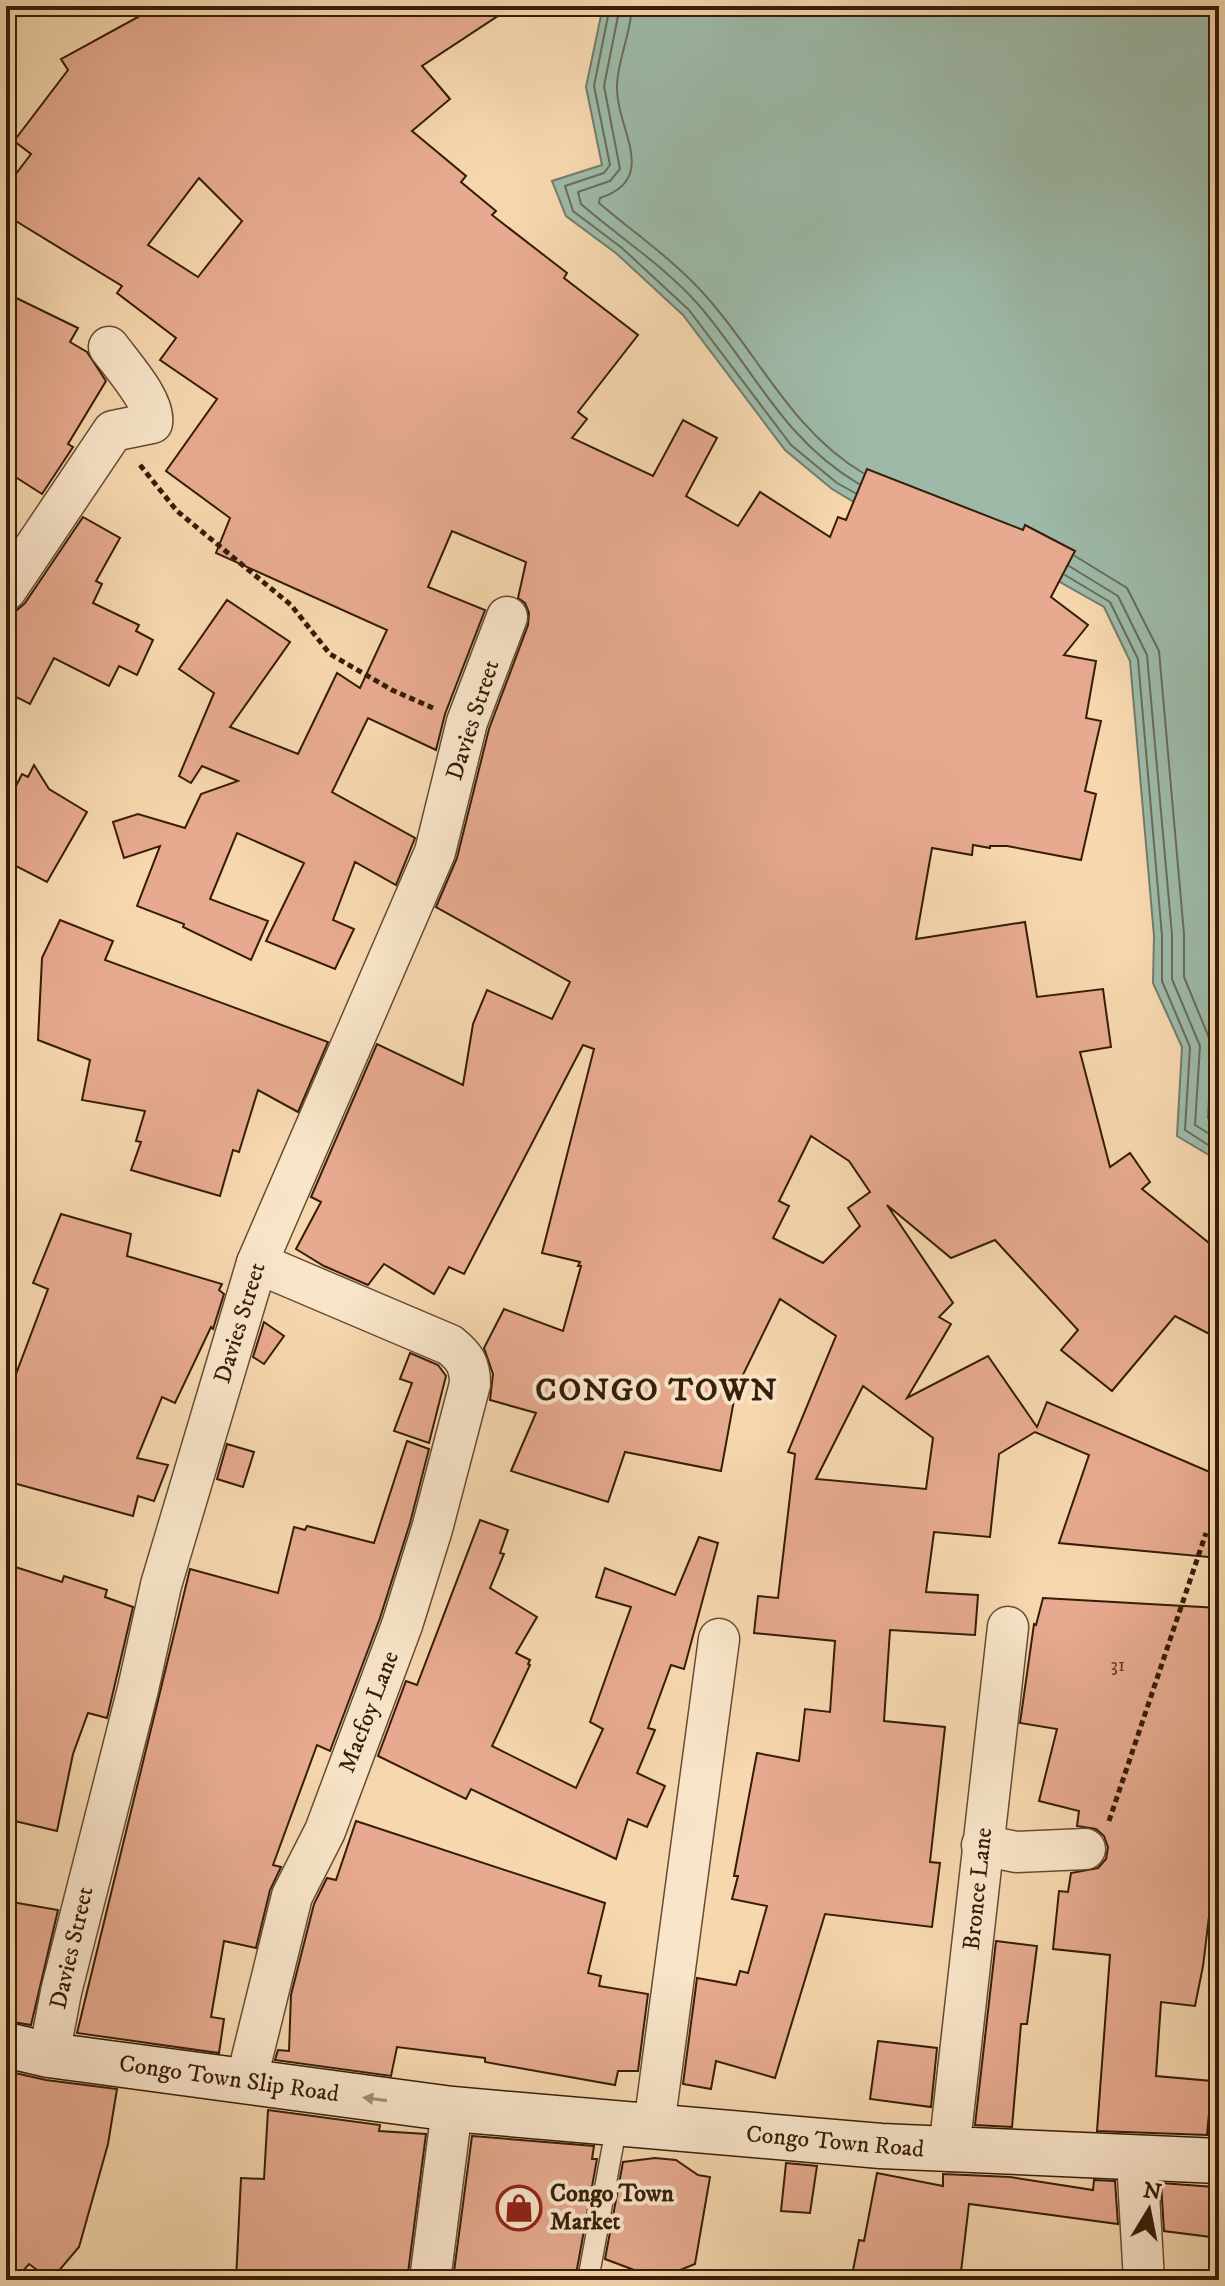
<svg xmlns="http://www.w3.org/2000/svg" width="1225" height="2286" font-family="'IM FELL DW Pica',serif">
<style>
.water{fill:#9dbaa9;stroke:#747b69;stroke-width:2}
.lines{fill:none;stroke-linecap:round;stroke-linejoin:round}
.shore{stroke:#6a6c58;stroke-width:2}
.building{fill:#e7aa90;stroke:#361d08;stroke-width:2;fill-rule:evenodd}
.service-casing{stroke:#664c32;stroke-width:23}
.minor-casing{stroke:#664c32;stroke-width:43}
.secondary-casing{stroke:#361d08;stroke-width:47}
.path{stroke:#361d08;stroke-width:5;stroke-dasharray:6 4;stroke-linecap:butt}
.service{stroke:#f9e5ca;stroke-width:20}
.minor{stroke:#f9e5ca;stroke-width:40}
.secondary{stroke:#f9e5ca;stroke-width:44}
.oneway{fill:#a18b73}
.labels{text-anchor:middle;dominant-baseline:central;stroke-width:8;stroke-linejoin:round;paint-order:stroke}
.number-label{font-size:20px;fill:#62402a}
.street-label{font-size:24px;fill:#361d08;stroke:#f9e5ca}
.poi-label{font-size:24px;font-weight:bold;fill:#361d08;stroke:#f9e5ca;text-anchor:start}
.district-label{font-size:32px;font-weight:bold;letter-spacing:2px;fill:#361d08;stroke:#f9e5ca}
</style>
<rect width="100%" height="100%" fill="#f6d7ae"/>
<filter id="stains"><feTurbulence type="fractalNoise" baseFrequency=".0025" numOctaves="4"/><feColorMatrix values="0 0 0 0 .2 0 0 0 0 .09 0 0 0 0 .02 0 0 0 .5 -.17"/></filter>
<radialGradient id="worn" r=".72"><stop offset=".6" stop-color="#630" stop-opacity="0"/><stop offset="1" stop-color="#630" stop-opacity=".3"/></radialGradient>
<path class="water" d="M 603,6 L 1219,6 L 1219,1161 L 1177,1136 L 1182,1047 L 1153,983 L 1154,936 L 1130,661 L 1104,607 L 1042,572 L 921,542 L 832,489 L 785,450 L 683,315 L 617,254 L 566,216 L 552,181 L 602,165 L 586,87 Z"/>
<g class="lines">
<g class="shore">
<path d="M 610,6 L 594,86 L 610,165 L 604,173 L 565,186 L 573,211 L 622,248 L 689,310 L 791,445 L 837,483 L 855,493"/>
<path d="M 620,6 L 604,86 L 620,169 L 610,181 L 578,192 L 581,204 C 619,237 663,265 697,303 C 753,367 782,439 859,484"/>
<path d="M 632,6 C 631,33 618,59 617,85 C 615,128 661,178 600,198 L 599,203 C 634,233 674,260 705,295 C 759,355 791,430 863,473"/>
<path d="M 1075,556 L 1127,588 L 1159,651 L 1184,934 L 1184,977 L 1212,1045 L 1208,1118 L 1219,1126"/>
<path d="M 1069,566 L 1118,596 L 1147,655 L 1172,935 L 1172,979 L 1200,1046 L 1195,1125 L 1219,1140"/>
<path d="M 1065,575 L 1110,602 L 1138,659 L 1162,936 L 1162,981 L 1190,1047 L 1185,1130 L 1219,1152"/>
</g>
</g>
<g class="building">
<path d="M 133,6 L 513,6 L 422,66 L 450,99 L 412,131 L 466,176 L 461,182 L 496,211 L 492,215 L 567,273 L 564,278 L 638,335 L 578,412 L 587,419 L 572,438 L 653,476 L 683,420 L 717,438 L 686,496 L 738,526 L 760,492 L 830,537 L 838,517 L 846,520 L 867,469 L 1023,530 L 1025,525 L 1075,551 L 1051,597 L 1088,625 L 1064,655 L 1096,661 L 1086,718 L 1101,721 L 1085,791 L 1096,794 L 1081,860 L 1007,846 L 990,846 L 990,848 L 973,845 L 972,855 L 932,848 L 916,939 L 1025,922 L 1037,997 L 1103,989 L 1111,1047 L 1080,1052 L 1110,1167 L 1130,1153 L 1150,1182 L 1142,1189 L 1219,1251 L 1219,1339 L 1175,1316 L 1112,1391 L 1061,1350 L 1078,1330 L 995,1240 L 951,1258 L 887,1205 L 953,1303 L 939,1317 L 951,1324 L 907,1398 L 988,1356 L 1037,1427 L 1047,1402 L 1219,1476 L 1219,1558 L 1059,1543 L 1089,1455 L 1035,1432 L 999,1454 L 990,1537 L 934,1532 L 926,1592 L 978,1595 L 975,1635 L 890,1630 L 884,1721 L 945,1727 L 930,1862 L 940,1863 L 932,1927 L 825,1914 L 775,2078 L 716,2061 L 711,2089 L 683,2084 L 697,1978 L 736,1985 L 740,1971 L 748,1973 L 767,1906 L 732,1899 L 738,1876 L 734,1876 L 757,1753 L 799,1761 L 805,1709 L 830,1712 L 835,1641 L 754,1633 L 758,1596 L 778,1598 L 795,1454 L 788,1452 L 836,1336 L 780,1299 L 736,1389 L 721,1471 L 625,1452 L 608,1502 L 511,1471 L 536,1413 L 490,1400 L 493,1374 L 484,1348 L 504,1309 L 563,1331 L 581,1266 L 578,1266 L 580,1262 L 542,1253 L 594,1049 L 583,1045 L 464,1274 L 449,1267 L 434,1294 L 384,1264 L 368,1285 L 324,1266 L 296,1249 L 321,1202 L 311,1197 L 377,1044 L 463,1085 L 473,1024 L 487,990 L 552,1019 L 570,982 L 436,907 L 457,858 L 489,729 L 528,625 L 529,613 L 525,603 L 518,598 L 526,562 L 452,531 L 428,587 L 485,610 L 445,714 L 436,750 L 368,718 L 332,792 L 415,838 L 396,885 L 355,862 L 333,920 L 354,929 L 335,969 L 266,941 L 304,863 L 237,833 L 210,899 L 268,921 L 251,960 L 183,927 L 184,924 L 137,906 L 160,846 L 124,858 L 113,822 L 138,814 L 185,828 L 201,794 L 238,781 L 202,766 L 191,783 L 179,776 L 214,693 L 179,669 L 227,600 L 290,642 L 230,727 L 298,754 L 337,673 L 360,688 L 387,630 L 216,553 L 230,518 L 166,471 L 217,399 L 160,360 L 176,338 L 117,293 L 122,286 L 6,215 L 6,187 L 31,154 L 14,141 L 68,70 L 61,59 L 138,17 ZM 199,178 L 242,221 L 198,277 L 148,245 ZM 811,1136 L 849,1161 L 870,1192 L 848,1208 L 860,1226 L 823,1263 L 773,1238 L 789,1206 L 779,1201 ZM 863,1386 L 933,1438 L 926,1489 L 816,1479 Z"/>
<path d="M 6,293 L 78,328 L 70,342 L 87,352 L 106,381 L 68,444 L 73,447 L 42,494 L 6,471 Z"/>
<path d="M 83,517 L 120,538 L 96,581 L 102,584 L 93,603 L 139,625 L 136,631 L 153,640 L 137,675 L 119,666 L 109,686 L 54,658 L 30,704 L 6,692 L 6,613 L 17,610 L 25,603 Z"/>
<path d="M 34,765 L 49,789 L 87,812 L 47,882 L 6,861 L 6,783 L 15,788 L 22,774 L 28,777 Z"/>
<path d="M 60,920 L 113,941 L 105,960 L 328,1042 L 298,1112 L 258,1090 L 239,1152 L 233,1150 L 220,1196 L 131,1170 L 141,1142 L 136,1141 L 145,1111 L 82,1100 L 90,1060 L 38,1040 L 42,958 Z"/>
<path d="M 61,1214 L 131,1234 L 127,1256 L 222,1284 L 219,1290 L 224,1294 L 213,1329 L 211,1327 L 175,1403 L 162,1397 L 137,1458 L 168,1465 L 154,1501 L 138,1496 L 133,1516 L 6,1481 L 6,1380 L 13,1382 L 48,1289 L 33,1283 Z"/>
<path d="M 264,1322 L 284,1336 L 264,1364 L 253,1357 Z"/>
<path d="M 410,1353 L 438,1365 L 446,1376 L 429,1443 L 394,1431 L 412,1383 L 400,1379 Z"/>
<path d="M 407,1441 L 429,1449 L 410,1523 L 380,1618 L 330,1751 L 317,1745 L 273,1865 L 281,1867 L 270,1890 L 256,1948 L 224,1941 L 211,2017 L 224,2019 L 219,2053 L 77,2033 L 190,1569 L 278,1593 L 294,1527 L 305,1530 L 307,1526 L 374,1543 Z"/>
<path d="M 227,1444 L 254,1452 L 243,1487 L 217,1479 Z"/>
<path d="M 480,1520 L 508,1530 L 500,1553 L 504,1554 L 490,1588 L 537,1617 L 516,1653 L 530,1660 L 528,1664 L 530,1665 L 492,1746 L 576,1788 L 603,1729 L 590,1722 L 631,1607 L 596,1597 L 605,1568 L 675,1595 L 699,1537 L 718,1543 L 684,1669 L 671,1665 L 648,1728 L 655,1730 L 637,1773 L 665,1786 L 647,1827 L 628,1819 L 616,1859 L 471,1789 L 466,1799 L 378,1756 L 406,1681 L 417,1685 Z"/>
<path d="M 6,1564 L 62,1582 L 64,1576 L 107,1590 L 105,1597 L 133,1607 L 107,1718 L 88,1713 L 73,1754 L 57,1831 L 6,1819 Z"/>
<path d="M 1043,1598 L 1219,1608 L 1219,1834 L 1203,1966 L 1195,2006 L 1161,2002 L 1156,2076 L 1212,2081 L 1207,2135 L 1097,2131 L 1110,1955 L 1053,1949 L 1059,1891 L 1068,1892 L 1071,1873 L 1098,1868 L 1106,1859 L 1108,1847 L 1104,1836 L 1096,1829 L 1077,1826 L 1079,1811 L 1039,1801 L 1057,1729 L 1020,1723 L 1034,1624 L 1036,1625 Z"/>
<path d="M 356,1821 L 605,1903 L 588,1973 L 601,1976 L 599,1986 L 648,1994 L 638,2071 L 618,2071 L 615,2085 L 485,2062 L 485,2058 L 397,2047 L 391,2076 L 275,2060 L 278,2050 L 289,2051 L 291,1995 L 314,1904 L 327,1878 L 336,1880 Z"/>
<path d="M 6,1901 L 58,1910 L 31,2025 L 6,2021 Z"/>
<path d="M 996,1941 L 1037,1946 L 1027,2024 L 1021,2024 L 1012,2127 L 975,2125 Z"/>
<path d="M 878,2041 L 937,2048 L 931,2107 L 870,2099 Z"/>
<path d="M 6,2071 L 46,2080 L 117,2089 L 108,2144 L 79,2247 L 51,2280 L 29,2264 L 15,2280 L 6,2280 Z"/>
<path d="M 268,2110 L 380,2125 L 379,2131 L 426,2134 L 408,2273 L 403,2273 L 402,2280 L 359,2280 L 282,2272 L 281,2280 L 236,2280 L 241,2178 L 264,2179 Z"/>
<path d="M 472,2136 L 594,2146 L 592,2159 L 597,2159 L 575,2280 L 453,2279 Z"/>
<path d="M 655,2158 L 676,2160 L 698,2175 L 710,2177 L 695,2264 L 668,2275 L 650,2276 L 605,2259 L 623,2162 Z"/>
<path d="M 786,2163 L 817,2166 L 810,2213 L 781,2211 Z"/>
<path d="M 877,2173 L 943,2186 L 943,2174 L 1010,2177 L 1093,2190 L 1094,2180 L 1115,2181 L 1118,2224 L 969,2204 L 960,2280 L 851,2280 L 859,2240 L 864,2241 Z"/>
<path d="M 1161,2183 L 1214,2187 L 1212,2203 L 1219,2203 L 1219,2238 L 1164,2231 Z"/>
</g>
<g class="lines">
<g class="service-casing">
<path id="service" d="M 588,2280 L 617,2123"/>
</g>
<g class="minor-casing">
<g id="minor">
<path d="M 6,590 L 113,431 L 152,423 C 156,402 122,365 109,347"/>
<path d="M 982,1845 L 1016,1852 L 1085,1849"/>
<path d="M 49,2055 L 61,1992 L 138,1689 L 161,1585 L 257,1263 L 435,852 L 467,722 L 507,617"/>
<path d="M 246,2082 L 292,1896 L 325,1831 L 402,1625 L 432,1529 L 470,1384 C 470,1365 465,1357 450,1345 L 257,1263"/>
<path d="M 654,2126 L 719,1639"/>
<path d="M 949,2151 L 1008,1627"/>
<path d="M 1137,2160 L 1144,2280"/>
<path d="M 430,2280 L 452,2109"/>
</g>
</g>
<g class="secondary-casing">
<path id="secondary" d="M 6,2045 L 49,2055 L 452,2109 L 881,2146 L 1219,2161"/>
</g>
<g class="path">
<path d="M 140,465 L 177,511 L 291,605 L 330,654 L 392,690 L 433,708"/>
<path d="M 1109,1821 L 1206,1533"/>
</g>
<use href="#service" class="service"/>
<use href="#minor" class="minor"/>
<use href="#secondary" class="secondary"/>
</g>
<defs><path id="oneway-solid" d="M-6-.8H1V-3.2L6.5 0L1 3.2V.8H-6Z" transform="scale(2)"/></defs>
<use class="oneway" href="#oneway-solid" transform="translate(375 2099) rotate(-172)"/>
<defs>
<g id="shop-ring" transform="scale(2.3)"><circle r="9.5" fill="#f9e5ca" stroke="#8f2418" stroke-width="1.5"/><path d="M-5-2.5h2.3a2.7 3.5 0 0 1 5.4 0H5L5.5 6h-11ZM-1.5-2.5h3a1.5 2.3 0 0 0-3 0Z" fill="#8f2418"/></g>
</defs>
<g fill-rule="evenodd">
<use href="#shop-ring" x="519" y="2208"/>
</g>
<g class="labels">
<g class="number-label">
<text x="1118" y="1665">31</text>
</g>
<g class="street-label">
<text transform="translate(473 720) rotate(-72)">Davies Street</text>
<text transform="translate(240 1323) rotate(-73)">Davies Street</text>
<text transform="translate(369 1712) rotate(-69)">Macfoy Lane</text>
<text transform="translate(978 1889) rotate(-84)">Bronce Lane</text>
<text transform="translate(72 1948) rotate(-77)">Davies Street</text>
<text transform="translate(229 2079) rotate(8)">Congo Town Slip Road</text>
<text transform="translate(835 2142) rotate(5)">Congo Town Road</text>
</g>
<g class="poi-label">
<text x="550" y="2194">Congo Town<tspan x="550" dy="28">Market</tspan></text>
</g>
<g class="district-label">
<text x="657" y="1391">CONGO TOWN</text>
</g>
</g>
<rect width="1225" height="2286" fill="none" stroke="#f6d7ae" stroke-width="32"/>
<rect x="8" y="8" width="1209" height="2270" fill="none" stroke="#361d08" stroke-width="4"/>
<rect x="16" y="16" width="1193" height="2254" fill="none" stroke="#361d08" stroke-width="2"/>
<g transform="translate(1149 2210) rotate(10)" stroke="#f9e5ca" stroke-width="6" paint-order="stroke">
<path d="M0-6L14 30L0 20L-14 30Z" fill="#361d08"/>
<text y="-12" font-size="22" font-weight="bold" text-anchor="middle" fill="#361d08">N</text>
</g>
<rect width="100%" height="100%" filter="url(#stains)"/>
<rect width="100%" height="100%" fill="url(#worn)"/>
</svg>
